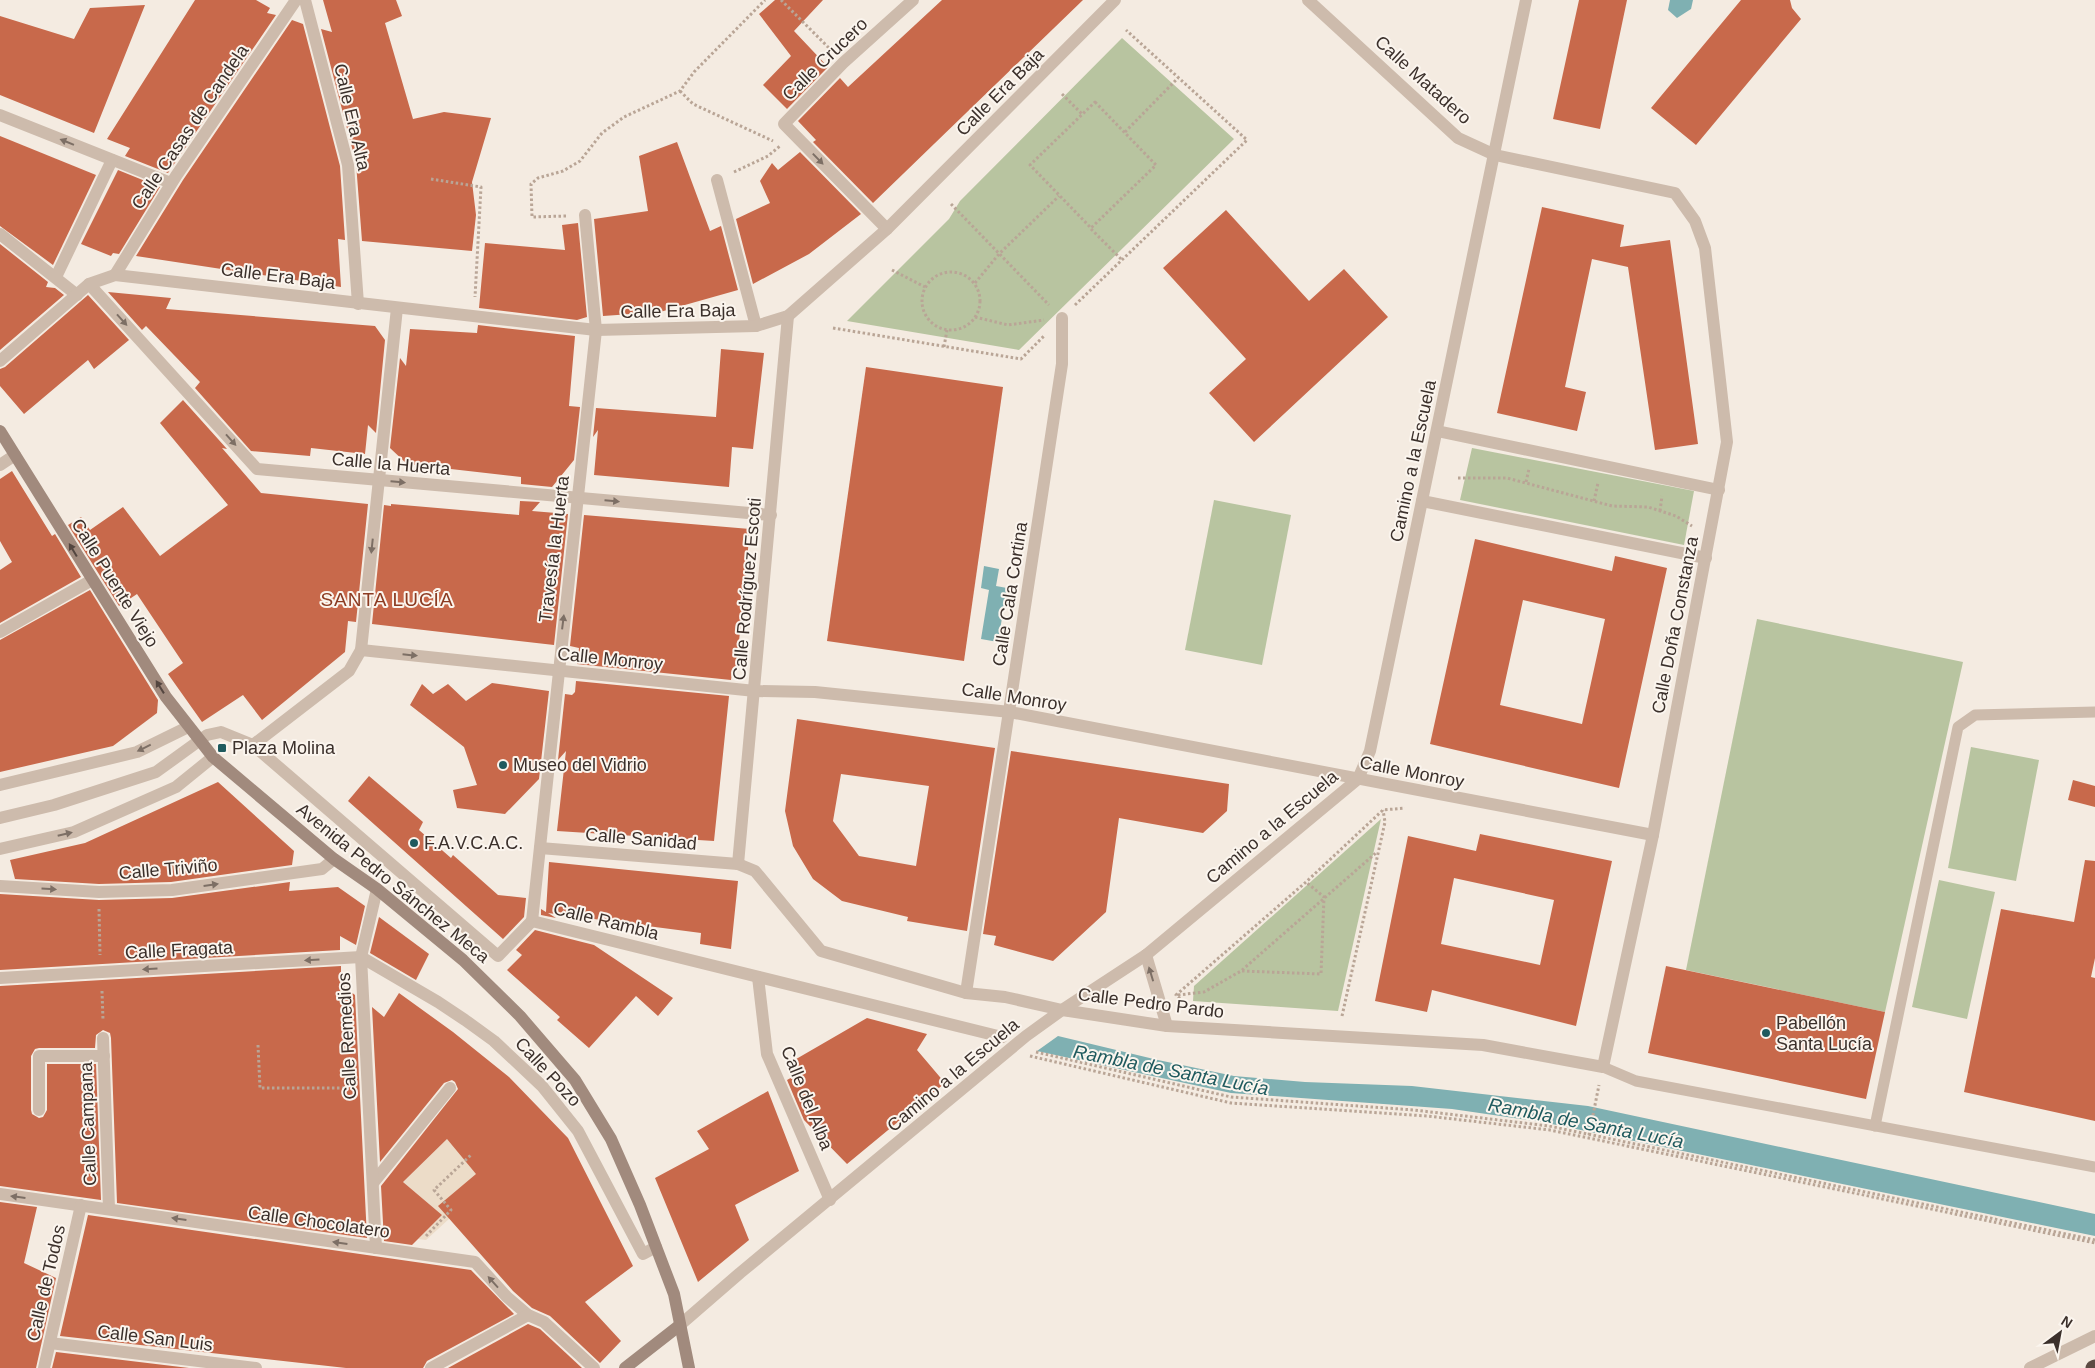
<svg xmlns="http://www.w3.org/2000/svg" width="2095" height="1368" font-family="Arial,sans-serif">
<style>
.green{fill:#b8c4a0}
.plaza{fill:#ecdcc8}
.water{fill:#7fb0b2}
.building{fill:#c8694b;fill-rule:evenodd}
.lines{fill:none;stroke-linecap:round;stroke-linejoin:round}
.path{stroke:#b9a596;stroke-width:3;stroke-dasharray:2.5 2.5;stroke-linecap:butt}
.lane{stroke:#cdbbac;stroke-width:11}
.street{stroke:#cdbbac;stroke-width:12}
.secondary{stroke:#a18a7d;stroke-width:12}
.highway{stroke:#5c4a42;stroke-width:15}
.oneway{fill:#7d6f65}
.oneway2{fill:#544640}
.poi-dot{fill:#1f5a5e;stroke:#fbf5ee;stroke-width:2}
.labels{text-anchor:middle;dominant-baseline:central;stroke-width:4;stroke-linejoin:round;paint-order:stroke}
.street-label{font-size:18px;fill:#3b302b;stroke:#fbf5ee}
.poi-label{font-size:18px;fill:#3b302b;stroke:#fbf5ee;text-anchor:start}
.neighbourhood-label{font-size:19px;letter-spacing:1px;fill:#8c3b22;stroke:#fbf5ee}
.water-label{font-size:19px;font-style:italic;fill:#1f5a5e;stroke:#fbf5ee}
</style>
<rect width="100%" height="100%" fill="#f4ebe1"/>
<g class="green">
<path d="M 1122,38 L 1234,139 L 1019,350 L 847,321 L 949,219 L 960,201 Z"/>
<path d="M 1472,448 L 1694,491 L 1684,545 L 1460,500 Z"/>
<path d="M 1214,500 L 1291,515 L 1262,665 L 1185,650 Z"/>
<path d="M 1757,619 L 1963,662 L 1885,1012 L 1686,970 Z"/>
<path d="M 1971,747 L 2039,760 L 2016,881 L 1948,868 Z"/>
<path d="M 1381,819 L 1338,1011 L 1193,1001 L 1194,986 Z"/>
<path d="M 1939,880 L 1995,892 L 1967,1019 L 1912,1007 Z"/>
</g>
<path class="plaza" d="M 447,1139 L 482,1170 L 453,1194 L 462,1207 L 426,1240 L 418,1239 L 442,1215 L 403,1182 Z"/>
<g class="water">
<path d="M 1670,0 L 1693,0 L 1691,9 L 1677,18 L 1668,10 Z"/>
<path d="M 984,566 L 999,569 L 996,586 L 1007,588 L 998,642 L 981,639 L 989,590 L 981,588 Z"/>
<path d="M 1058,1036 L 1158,1060 L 1234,1076 L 1305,1082 L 1412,1086 L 1588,1106 L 2095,1214 L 2095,1236 L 1542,1122 L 1452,1109 L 1231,1093 L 1037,1051 Z"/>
</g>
<g class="building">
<path d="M 195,0 L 256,0 L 270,8 L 267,13 L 276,15 L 168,173 L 125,156 L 130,148 L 107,139 Z"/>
<path d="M 323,0 L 396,0 L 402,16 L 385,23 L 413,119 L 444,112 L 491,118 L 472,182 L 476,215 L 472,251 L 362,241 L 356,163 L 321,29 L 332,32 Z"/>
<path d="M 775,0 L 823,0 L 794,31 L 828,67 L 787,109 L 763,85 L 791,56 L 759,14 Z"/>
<path d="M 942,0 L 1083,0 L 873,203 L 813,142 L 816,140 L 798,121 L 840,78 L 848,87 Z"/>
<path d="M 1579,0 L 1627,0 L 1600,129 L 1553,119 Z"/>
<path d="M 1741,0 L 1790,0 L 1792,8 L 1801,19 L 1696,145 L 1651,108 Z"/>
<path d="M 145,5 L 94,133 L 0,95 L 0,16 L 74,39 L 90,8 Z"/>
<path d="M 292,20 L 303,24 L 340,166 L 345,240 L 338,239 L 341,287 L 136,256 L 183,180 Z"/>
<path d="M 0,136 L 96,175 L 53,265 L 0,226 Z"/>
<path d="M 677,142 L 710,231 L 721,226 L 738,290 L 660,312 L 603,316 L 594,219 L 648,211 L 639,156 Z"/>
<path d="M 800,152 L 861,214 L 809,254 L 753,284 L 736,219 L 770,203 L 760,181 L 772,163 L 778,170 Z"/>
<path d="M 118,170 L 160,187 L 119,254 L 113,253 L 111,256 L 81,244 Z"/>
<path d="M 1542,207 L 1624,225 L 1620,247 L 1670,240 L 1698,444 L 1655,450 L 1628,267 L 1592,259 L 1565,387 L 1586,392 L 1577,431 L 1497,413 Z"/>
<path d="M 1226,210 L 1309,301 L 1344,269 L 1388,317 L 1254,442 L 1209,393 L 1246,359 L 1163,268 Z"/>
<path d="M 578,223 L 587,317 L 577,320 L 479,308 L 485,243 L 565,250 L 562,225 Z"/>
<path d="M 0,244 L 48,282 L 46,287 L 55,288 L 64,295 L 0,350 Z"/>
<path d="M 108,292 L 171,298 L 166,309 L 375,326 L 385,340 L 376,433 L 368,425 L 365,454 L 311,448 L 310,456 L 251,451 L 195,388 L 200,382 L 146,326 L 142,330 Z"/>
<path d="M 88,295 L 129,340 L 94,369 L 88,360 L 24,414 L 0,386 L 0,369 L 5,367 Z"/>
<path d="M 478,325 L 575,336 L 569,406 L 580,407 L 574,460 L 552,487 L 521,484 L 521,477 L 407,464 L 390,448 L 400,358 L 406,366 L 410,329 L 477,333 Z"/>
<path d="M 721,349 L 764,353 L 753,449 L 732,447 L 729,487 L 594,475 L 598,430 L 593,437 L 596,408 L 716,417 Z"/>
<path d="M 866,367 L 1003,387 L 964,661 L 827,641 Z"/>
<path d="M 183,400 L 227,449 L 222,448 L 261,493 L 368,504 L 356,622 L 348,621 L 345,652 L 262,720 L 243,695 L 202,722 L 168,674 L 183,663 L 137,594 L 119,606 L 68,525 L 81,517 L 90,530 L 123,507 L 160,556 L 228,505 L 160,423 Z"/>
<path d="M 12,471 L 52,536 L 55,534 L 81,577 L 0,623 L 0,570 L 12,562 L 0,541 L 0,479 Z"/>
<path d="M 520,501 L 540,502 L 532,511 L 568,514 L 554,645 L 372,624 L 384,505 L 391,506 L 391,504 L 519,515 Z"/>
<path d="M 584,515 L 750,529 L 736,672 L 732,672 L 731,680 L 577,664 L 579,648 L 570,646 Z"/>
<path d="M 1475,539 L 1612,571 L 1615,556 L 1667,568 L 1619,788 L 1430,744 ZM 1523,600 L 1605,619 L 1582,724 L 1500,705 Z"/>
<path d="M 90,590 L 158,700 L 157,713 L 113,746 L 0,772 L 0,640 Z"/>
<path d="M 576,681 L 729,696 L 714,841 L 557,831 L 566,751 L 558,760 L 565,694 L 572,695 L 575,692 Z"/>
<path d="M 492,683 L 549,691 L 539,779 L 505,814 L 457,808 L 453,790 L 477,785 L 464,747 L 410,705 L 422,684 L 433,694 L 448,684 L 466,701 Z"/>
<path d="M 797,719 L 995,748 L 967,931 L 907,921 L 908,917 L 842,901 L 813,879 L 793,846 L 785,811 ZM 841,774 L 929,786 L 916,866 L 859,856 L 833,821 Z"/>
<path d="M 1011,751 L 1229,784 L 1227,811 L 1203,833 L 1119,818 L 1106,912 L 1053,961 L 994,945 L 996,936 L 983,934 Z"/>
<path d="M 369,776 L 423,822 L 419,830 L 451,858 L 453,855 L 498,895 L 526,898 L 524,917 L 503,939 L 348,801 Z"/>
<path d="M 2073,780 L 2095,786 L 2095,807 L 2068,800 Z"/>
<path d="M 218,782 L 294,851 L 292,865 L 171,882 L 99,884 L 15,879 L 10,860 L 85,843 Z"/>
<path d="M 1480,834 L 1612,861 L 1576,1026 L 1432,990 L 1427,1012 L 1375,1001 L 1408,836 L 1476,851 ZM 1454,878 L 1554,900 L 1540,965 L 1441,944 Z"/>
<path d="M 2085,860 L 2095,861 L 2095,958 L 2091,977 L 2095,978 L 2095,1121 L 1964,1092 L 2001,909 L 2074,922 Z"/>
<path d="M 549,862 L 738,881 L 731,949 L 700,944 L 701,933 L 548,913 L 556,918 L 541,915 L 541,909 L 546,912 Z"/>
<path d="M 290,882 L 289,891 L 338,887 L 365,906 L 356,945 L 340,936 L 340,950 L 0,970 L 0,894 L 99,900 L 172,898 Z"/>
<path d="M 379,917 L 429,954 L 416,980 L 370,953 Z"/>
<path d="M 535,930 L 594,945 L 673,998 L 658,1016 L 636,996 L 589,1048 L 557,1020 L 560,1017 L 507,970 L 522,955 L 516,950 Z"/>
<path d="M 341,966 L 341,984 L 355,995 L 367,1238 L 117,1203 L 111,1038 L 110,1033 L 103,1030 L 96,1035 L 95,1048 L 39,1048 L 35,1049 L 31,1056 L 31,1110 L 32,1114 L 39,1118 L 43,1117 L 47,1110 L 47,1064 L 96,1064 L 101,1200 L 0,1186 L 0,986 Z"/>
<path d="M 1666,966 L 1885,1012 L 1866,1099 L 1648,1053 Z"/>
<path d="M 399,993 L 453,1032 L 509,1077 L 568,1138 L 633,1266 L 585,1302 L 621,1341 L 600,1363 L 550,1316 L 532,1308 L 513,1291 L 438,1206 L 476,1174 L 447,1139 L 403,1182 L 442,1215 L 412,1245 L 384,1241 L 381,1186 L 458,1089 L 455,1082 L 452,1080 L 444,1083 L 380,1162 L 372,1007 L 384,1017 Z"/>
<path d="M 867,1018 L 927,1034 L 917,1050 L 945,1083 L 847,1164 L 804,1120 L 787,1080 L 796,1075 L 791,1062 Z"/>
<path d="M 768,1091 L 799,1171 L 735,1205 L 749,1240 L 698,1282 L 655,1178 L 709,1149 L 697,1131 Z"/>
<path d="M 0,1202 L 37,1207 L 24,1263 L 56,1278 L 36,1368 L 0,1368 Z"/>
<path d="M 88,1215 L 471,1270 L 514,1314 L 427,1361 L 423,1368 L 346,1368 L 60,1336 Z"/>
<path d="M 528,1324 L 540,1329 L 582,1368 L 448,1368 Z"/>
<path d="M 56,1352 L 189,1368 L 52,1368 Z"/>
</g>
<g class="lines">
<g class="path">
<path d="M 781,0 L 830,49"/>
<path d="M 680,91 L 693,104 L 773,141"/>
<path d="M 1062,94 L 1082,114"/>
<path d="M 1095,102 L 1156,165 L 1091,228 L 1030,165 Z"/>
<path d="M 1125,132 L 1178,78"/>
<path d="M 734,172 L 768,156 L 780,146"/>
<path d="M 431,179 L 481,187 L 475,297"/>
<path d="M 951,204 L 1049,305"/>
<path d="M 566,216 L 532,217 L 531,184 L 538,178 L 563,171 L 580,161 L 602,133 L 624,117 L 680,91 L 694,72 L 765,0"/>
<path d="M 1091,229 L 1122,260"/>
<path d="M 892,270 L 925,287"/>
<circle cx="951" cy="301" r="29"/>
<path d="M 975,283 L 999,254 L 1059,196"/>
<path d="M 1075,305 L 1247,140 L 1126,30"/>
<path d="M 975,317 L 1008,325 L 1044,320"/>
<path d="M 833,328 L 1021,359 L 1044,336"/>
<path d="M 944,347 L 947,330"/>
<path d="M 1458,478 L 1507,478 L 1612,506 L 1648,507 L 1676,516 L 1692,526"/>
<path d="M 1526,482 L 1529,469"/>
<path d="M 1594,501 L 1598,483"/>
<path d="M 1660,511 L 1662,496"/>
<path d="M 99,909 L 100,955"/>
<path d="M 1242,971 L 1321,974 L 1324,897 L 1306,882"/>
<path d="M 102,991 L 103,1020"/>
<path d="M 1178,995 L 1204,992 L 1241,971 L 1377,852"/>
<path d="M 1192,1006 L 1188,1006 L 1176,995 L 1306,882 L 1383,810 L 1405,808"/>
<path d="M 1342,1016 L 1385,822 L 1383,810"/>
<path d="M 258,1045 L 260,1088 L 349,1088"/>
<path d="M 1036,1052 L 1231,1097 L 1414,1110 L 1549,1126 L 2095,1240"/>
<path d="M 1030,1056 L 1231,1103 L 1427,1116 L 1550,1130 L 2095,1243"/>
<path d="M 1589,1135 L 1599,1085"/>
<path d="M 426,1236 L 451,1210 L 434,1190 L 472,1154"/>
</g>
<g class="lane">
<path d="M 1603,1067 L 1636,1081 L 2095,1167"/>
<path d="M 1875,1126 L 1958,727 L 1975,715 L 2095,712"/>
</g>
<g class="street">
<path d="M 305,0 L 348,165 L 358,304"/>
<path d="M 0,115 L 171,183"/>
<path d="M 717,180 L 756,326"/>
<path d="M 887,229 L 784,124 L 843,63 L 913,0"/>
<path d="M 0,234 L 77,295"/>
<path d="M 115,275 L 176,176 L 296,0"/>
<path d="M 56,277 L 112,160"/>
<path d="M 89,284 L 257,469 L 771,515"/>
<path d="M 0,361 L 89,284 L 115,275 L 596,330 L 756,326 L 788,316 L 887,229 L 1115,0"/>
<path d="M 1437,431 L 1719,490"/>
<path d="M 0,465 L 15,455"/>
<path d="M 1422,501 L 1706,558"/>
<path d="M 0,632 L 92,580"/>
<path d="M 361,650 L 755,691 L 815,692 L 1010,712 L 1653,835"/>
<path d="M 253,745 L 349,671 L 361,650 L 397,308"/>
<path d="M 0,785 L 137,752 L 188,727"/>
<path d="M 0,818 L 54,805 L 156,772 L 207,735 L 221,732 L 253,745 L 498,956 L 532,921"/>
<path d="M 540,848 L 738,864 L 755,871 L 821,951 L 966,993 L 1005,997 L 1062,1010 L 1167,1026 L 1483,1045 L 1603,1067 L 1653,835 L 1727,442 L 1705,248 L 1695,221 L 1675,193 L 1495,155 L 1458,138 L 1308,0"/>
<path d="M 0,849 L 74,832 L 176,787 L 213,757"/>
<path d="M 738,864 L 788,316"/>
<path d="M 0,886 L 99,892 L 172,890 L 322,869 L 334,859"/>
<path d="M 532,921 L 596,330 L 585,215"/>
<path d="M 532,921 L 1002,1037"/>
<path d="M 1146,955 L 1167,1026"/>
<path d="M 758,977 L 767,1054 L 830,1200"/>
<path d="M 0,978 L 361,957 L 438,1002 L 465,1020 L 494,1041 L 542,1086 L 578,1131 L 643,1254 L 656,1247"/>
<path d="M 966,993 L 1062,364 L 1062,318"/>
<path d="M 103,1038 L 109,1209"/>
<path d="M 39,1110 L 39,1056 L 104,1056"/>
<path d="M 373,1183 L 450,1088"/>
<path d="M 0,1194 L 475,1262 L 507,1297 L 528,1315 L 544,1322 L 594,1368"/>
<path d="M 376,1248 L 361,957 L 377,889"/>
<path d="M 680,1325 L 740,1273 L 1026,1036 L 1062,1010 L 1146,955 L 1358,779 L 1370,751 L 1526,0"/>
<path d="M 50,1343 L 256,1368"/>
<path d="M 44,1368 L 81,1205"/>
<path d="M 431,1368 L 528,1315"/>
<path d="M 2030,1368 L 2095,1336"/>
</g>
<g class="secondary">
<path d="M 0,431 L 166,697 L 213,757 L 334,859 L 377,889 L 463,960 L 520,1016 L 575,1080 L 611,1139 L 640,1205 L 674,1294 L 689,1368"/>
<path d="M 625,1368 L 680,1325"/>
</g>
<path class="highway" d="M 2093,1368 L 2095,1367"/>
</g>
<defs><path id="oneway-solid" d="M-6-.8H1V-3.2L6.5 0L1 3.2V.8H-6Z" transform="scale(1.25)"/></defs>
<g class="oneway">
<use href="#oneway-solid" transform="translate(67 142) rotate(-158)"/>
<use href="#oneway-solid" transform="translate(818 159) rotate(46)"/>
<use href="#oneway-solid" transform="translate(122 320) rotate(48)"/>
<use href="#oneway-solid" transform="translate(231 440) rotate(48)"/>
<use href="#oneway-solid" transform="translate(398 482) rotate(5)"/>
<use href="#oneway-solid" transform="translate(612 501) rotate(5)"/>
<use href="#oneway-solid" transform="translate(372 546) rotate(96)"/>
<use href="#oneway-solid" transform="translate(563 622) rotate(-83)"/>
<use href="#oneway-solid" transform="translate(410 655) rotate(6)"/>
<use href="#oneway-solid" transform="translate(144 748) rotate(154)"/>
<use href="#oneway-solid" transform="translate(65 834) rotate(-13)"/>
<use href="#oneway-solid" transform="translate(211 885) rotate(-8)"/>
<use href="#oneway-solid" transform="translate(49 889) rotate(3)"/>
<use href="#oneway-solid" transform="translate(312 960) rotate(177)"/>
<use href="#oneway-solid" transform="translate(150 969) rotate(177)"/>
<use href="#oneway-solid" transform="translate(1151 974) rotate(-107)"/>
<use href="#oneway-solid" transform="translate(18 1197) rotate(-173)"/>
<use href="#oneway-solid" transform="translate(179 1219) rotate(-172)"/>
<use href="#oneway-solid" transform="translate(340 1243) rotate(-172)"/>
<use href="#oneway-solid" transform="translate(493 1282) rotate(-132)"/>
</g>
<g class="oneway2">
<use href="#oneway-solid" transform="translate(73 550) rotate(-121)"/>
<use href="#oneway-solid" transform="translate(160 687) rotate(-122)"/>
</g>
<g class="poi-dot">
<rect x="217" y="743" width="10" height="10" rx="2.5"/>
<circle cx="503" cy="765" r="5"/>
<circle cx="414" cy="843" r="5"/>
<circle cx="1766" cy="1033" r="5"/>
</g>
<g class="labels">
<g class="street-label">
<text transform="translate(825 59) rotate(-44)">Calle Crucero</text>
<text transform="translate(1423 80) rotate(42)">Calle Matadero</text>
<text transform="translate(1000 92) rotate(-45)">Calle Era Baja</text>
<text transform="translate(352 117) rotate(77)">Calle Era Alta</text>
<text transform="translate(190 127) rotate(-56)">Calle Casas de Candela</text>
<text transform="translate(278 276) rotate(7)">Calle Era Baja</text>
<text transform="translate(678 311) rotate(-1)">Calle Era Baja</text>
<text transform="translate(1413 461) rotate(-78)">Camino a la Escuela</text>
<text transform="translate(391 464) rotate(5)">Calle la Huerta</text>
<text transform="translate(554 549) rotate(-83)">Travesía la Huerta</text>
<text transform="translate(115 583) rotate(58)">Calle Puente Viejo</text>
<text transform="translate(747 589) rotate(-85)">Calle Rodríguez Escoti</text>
<text transform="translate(1010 594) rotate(-81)">Calle Cala Cortina</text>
<text transform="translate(1675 625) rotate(-79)">Calle Doña Constanza</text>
<text transform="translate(610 659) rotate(6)">Calle Monroy</text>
<text transform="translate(1014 697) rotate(9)">Calle Monroy</text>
<text transform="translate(1412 772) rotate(11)">Calle Monroy</text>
<text transform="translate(1272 827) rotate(-40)">Camino a la Escuela</text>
<text transform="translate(641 839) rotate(5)">Calle Sanidad</text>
<text transform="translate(168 869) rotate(-5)">Calle Triviño</text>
<text transform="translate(393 883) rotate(39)">Avenida Pedro Sánchez Meca</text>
<text transform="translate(606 921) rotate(14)">Calle Rambla</text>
<text transform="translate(179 950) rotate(-3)">Calle Fragata</text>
<text transform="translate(1151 1003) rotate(7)">Calle Pedro Pardo</text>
<text transform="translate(347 1036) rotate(-93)">Calle Remedios</text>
<text transform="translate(548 1072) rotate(47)">Calle Pozo</text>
<text transform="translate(953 1075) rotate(-40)">Camino a la Escuela</text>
<text transform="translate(807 1098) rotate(68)">Calle del Alba</text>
<text transform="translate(88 1124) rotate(-92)">Calle Campana</text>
<text transform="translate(319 1222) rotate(8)">Calle Chocolatero</text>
<text transform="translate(46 1283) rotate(-77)">Calle de Todos</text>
<text transform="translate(155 1338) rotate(7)">Calle San Luis</text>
</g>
<g class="poi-label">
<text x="232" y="748">Plaza Molina</text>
<text x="513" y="765">Museo del Vidrio</text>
<text x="424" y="843">F.A.V.C.A.C.</text>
<text x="1776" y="1023">Pabellón<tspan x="1776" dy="21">Santa Lucía</tspan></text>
</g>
<g class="neighbourhood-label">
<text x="387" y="599">SANTA LUCÍA</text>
</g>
<g class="water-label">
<text transform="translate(1171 1070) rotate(11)">Rambla de Santa Lucía</text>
<text transform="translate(1586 1123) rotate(11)">Rambla de Santa Lucía</text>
</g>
</g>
<g transform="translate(2060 1333) rotate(32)" stroke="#fbf5ee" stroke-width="4" paint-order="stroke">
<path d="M0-4L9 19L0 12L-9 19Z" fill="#3b302b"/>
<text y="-8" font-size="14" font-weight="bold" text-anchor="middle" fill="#3b302b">N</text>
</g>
</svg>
